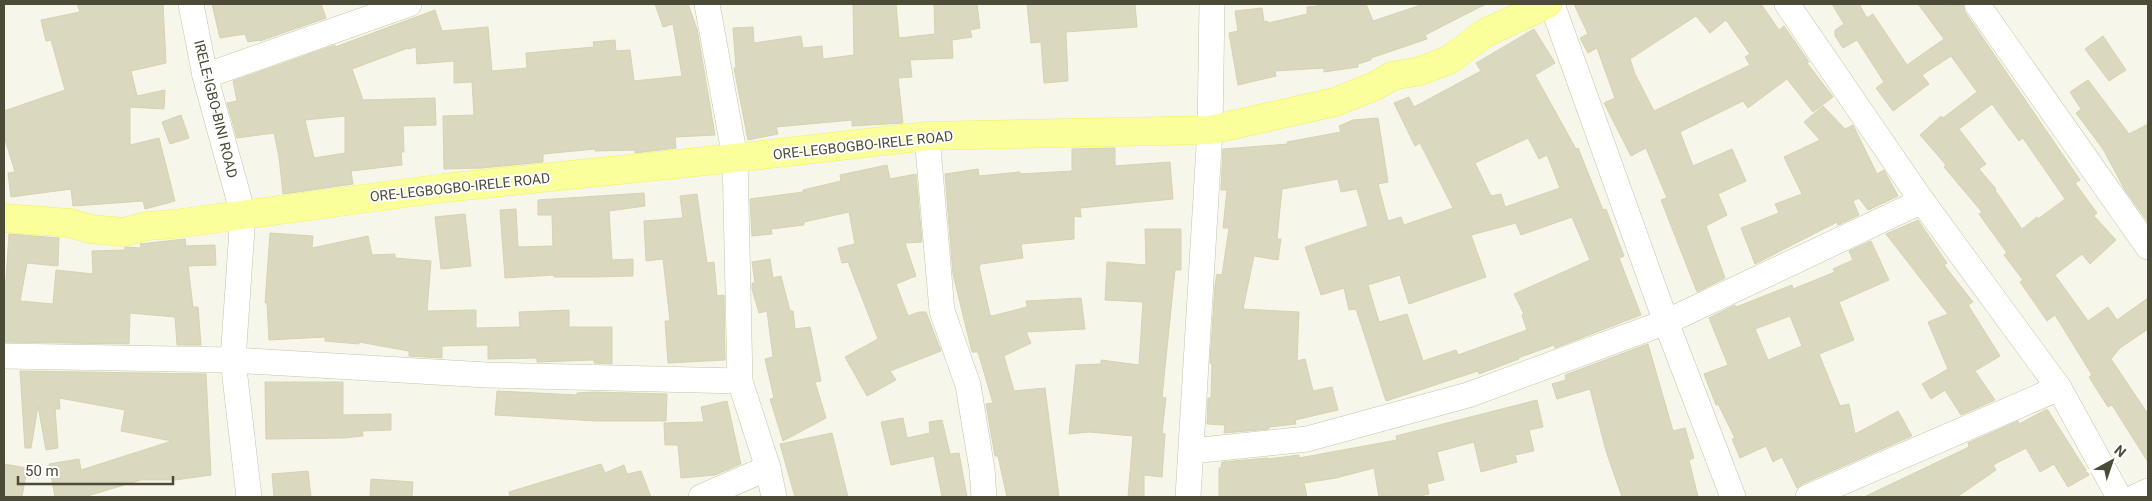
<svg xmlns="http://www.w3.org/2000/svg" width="2152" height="501" font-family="Roboto,sans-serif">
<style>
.building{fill:#dad8be;stroke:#d6d3b0;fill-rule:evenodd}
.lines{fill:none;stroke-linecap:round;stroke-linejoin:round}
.minor-casing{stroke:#c4c4ab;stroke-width:26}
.major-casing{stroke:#eef25c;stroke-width:29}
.minor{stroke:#fff;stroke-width:25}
.major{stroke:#faff9b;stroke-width:28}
.labels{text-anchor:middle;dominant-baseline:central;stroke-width:4;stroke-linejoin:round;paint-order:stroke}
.street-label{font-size:14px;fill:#4c4b37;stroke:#fff}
</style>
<rect width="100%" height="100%" fill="#f6f7ea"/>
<g class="building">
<path d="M 77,4 L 163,4 L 166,63 L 131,71 L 137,96 L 165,90 L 164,109 L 130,107 L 130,145 L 159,138 L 175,201 L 145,209 L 143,201 L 73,206 L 71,189 L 11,197 L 8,173 L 15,172 L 4,136 L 4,111 L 65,90 L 51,40 L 46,41 L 41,20 L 80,12 Z"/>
<path d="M 212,4 L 321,4 L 326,18 L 260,41 L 260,40 L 248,42 L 245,34 L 220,38 Z"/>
<path d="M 655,4 L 688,4 L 697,29 L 715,135 L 675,137 L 676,148 L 635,153 L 635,150 L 595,151 L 595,149 L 543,154 L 543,162 L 482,168 L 444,169 L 443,116 L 474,115 L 472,82 L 454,83 L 454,61 L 417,64 L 416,47 L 408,49 L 408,48 L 352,69 L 363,100 L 435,98 L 436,125 L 403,126 L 404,152 L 401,152 L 402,165 L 351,171 L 353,184 L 283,194 L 279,157 L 274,133 L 237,138 L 227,103 L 237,101 L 233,81 L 335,45 L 335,47 L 435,10 L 442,31 L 488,27 L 492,71 L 527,68 L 526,53 L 594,47 L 593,42 L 615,40 L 616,51 L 630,50 L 634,81 L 682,76 L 673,24 L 663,27 ZM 345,116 L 345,153 L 314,158 L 305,120 Z"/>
<path d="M 853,4 L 896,4 L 899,38 L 935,34 L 934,4 L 977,4 L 980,28 L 970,30 L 972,37 L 952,40 L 953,58 L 910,60 L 912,77 L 898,78 L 903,123 L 852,126 L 852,120 L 776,127 L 778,134 L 748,140 L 734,68 L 736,68 L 733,28 L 753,27 L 754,43 L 801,36 L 803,48 L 822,46 L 823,59 L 854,55 Z"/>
<path d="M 1027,4 L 1135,4 L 1137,27 L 1066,32 L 1068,81 L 1044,83 L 1041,42 L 1031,43 Z"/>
<path d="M 1317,4 L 1366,4 L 1373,21 L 1424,4 L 1486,4 L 1425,35 L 1427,39 L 1371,58 L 1371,60 L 1358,64 L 1358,67 L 1324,72 L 1324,68 L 1275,71 L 1276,76 L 1238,85 L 1229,33 L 1238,31 L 1235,11 L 1262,8 L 1264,22 L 1267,21 L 1268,23 L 1307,14 L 1307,7 L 1318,6 Z"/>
<path d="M 1574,4 L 1761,4 L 1779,30 L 1784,26 L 1809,62 L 1807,63 L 1833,97 L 1813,112 L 1787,79 L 1748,108 L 1743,101 L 1680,132 L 1693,166 L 1732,149 L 1746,181 L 1718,194 L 1727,215 L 1706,226 L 1725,278 L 1697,292 L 1661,200 L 1667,198 L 1646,148 L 1631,156 L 1604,103 L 1615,98 L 1597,48 L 1588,53 L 1580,38 L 1588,34 ZM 1696,16 L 1710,33 L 1726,20 L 1750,54 L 1745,57 L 1750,65 L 1654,111 L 1635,74 L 1630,59 Z"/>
<path d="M 1832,4 L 1859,4 L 1867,18 L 1873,14 L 1907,65 L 1944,39 L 1918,4 L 1963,5 L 1965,12 L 2080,180 L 2075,183 L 2097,213 L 2094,216 L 2116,240 L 2090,264 L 2082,254 L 2055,275 L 2088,321 L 2108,307 L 2117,320 L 2148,298 L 2148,329 L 2120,348 L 2111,359 L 2148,414 L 2148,462 L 2112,405 L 2108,407 L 2089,377 L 2092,375 L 2055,315 L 2047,321 L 2020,282 L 2023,280 L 2004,255 L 2007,253 L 1979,214 L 1982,212 L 1944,167 L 1946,165 L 1920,135 L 1941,116 L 1943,118 L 1977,92 L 1951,56 L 1922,75 L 1929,84 L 1893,111 L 1876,88 L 1884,82 L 1857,40 L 1843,48 L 1835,36 L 1835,30 L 1844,24 ZM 1992,104 L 2019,141 L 2023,138 L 2065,199 L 2038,219 L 2037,217 L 2022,229 L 1995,190 L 1996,189 L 1979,169 L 1986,164 L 1959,129 Z"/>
<path d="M 1534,29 L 1555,63 L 1535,75 L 1576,149 L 1578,148 L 1603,210 L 1606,209 L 1624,256 L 1619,258 L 1641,315 L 1555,348 L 1554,345 L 1518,358 L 1519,359 L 1479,374 L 1478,371 L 1386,401 L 1356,309 L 1349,310 L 1344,288 L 1321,295 L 1305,247 L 1368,226 L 1357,189 L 1341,192 L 1338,179 L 1282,189 L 1277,239 L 1281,239 L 1278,260 L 1254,256 L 1243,309 L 1299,312 L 1297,361 L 1305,359 L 1313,391 L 1332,387 L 1338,410 L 1295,420 L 1296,424 L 1269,427 L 1269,429 L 1224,433 L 1225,425 L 1207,424 L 1208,398 L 1211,398 L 1212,364 L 1210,363 L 1215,285 L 1217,274 L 1222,275 L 1229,228 L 1223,228 L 1227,190 L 1221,190 L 1223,149 L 1288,144 L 1287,142 L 1341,132 L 1339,126 L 1353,120 L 1378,118 L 1388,182 L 1378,184 L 1388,221 L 1401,217 L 1404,225 L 1453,208 L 1420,143 L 1415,146 L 1394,103 L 1409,97 L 1414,107 L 1481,71 L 1476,63 ZM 1528,138 L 1539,159 L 1547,155 L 1560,188 L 1505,207 L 1501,194 L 1491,196 L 1475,163 ZM 1572,217 L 1590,260 L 1514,294 L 1524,314 L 1522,315 L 1527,330 L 1458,355 L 1456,350 L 1423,361 L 1407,314 L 1379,322 L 1368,285 L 1400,275 L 1409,304 L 1486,277 L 1471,235 L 1516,223 L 1521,235 Z"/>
<path d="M 2103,36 L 2126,70 L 2109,81 L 2085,49 Z"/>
<path d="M 2088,80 L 2129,134 L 2148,124 L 2148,222 L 2125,190 L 2103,149 L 2076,113 L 2081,109 L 2070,92 Z"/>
<path d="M 1823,106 L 1845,129 L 1853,125 L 1877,174 L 1884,170 L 1898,196 L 1868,210 L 1859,198 L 1853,201 L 1859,215 L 1838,225 L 1837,222 L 1755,264 L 1741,228 L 1779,213 L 1775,204 L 1802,194 L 1784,157 L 1820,140 L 1804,122 Z"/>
<path d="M 181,115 L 189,138 L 170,144 L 162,122 Z"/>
<path d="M 1115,148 L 1115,166 L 1170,162 L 1173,199 L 1080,208 L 1081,217 L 1074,216 L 1074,239 L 1021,244 L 1023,258 L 981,264 L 979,267 L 990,315 L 992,316 L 1027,307 L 1026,301 L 1081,298 L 1085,329 L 1026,332 L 1031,343 L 1004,356 L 1014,391 L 1045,388 L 1059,497 L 1007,497 L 998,456 L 995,456 L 986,404 L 993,403 L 978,352 L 972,352 L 953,274 L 945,174 L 978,169 L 979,176 L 1020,172 L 1020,174 L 1072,171 L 1072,149 Z"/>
<path d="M 887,165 L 890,179 L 916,174 L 922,242 L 905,243 L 916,276 L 896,284 L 908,316 L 919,312 L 926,312 L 941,351 L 890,371 L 896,380 L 867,396 L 845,357 L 878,339 L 848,262 L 842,263 L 838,248 L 855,244 L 849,212 L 804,222 L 804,225 L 771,229 L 772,234 L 752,236 L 750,199 L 803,192 L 803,190 L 841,181 L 840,175 Z"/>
<path d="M 644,193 L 645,206 L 609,211 L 612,260 L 633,259 L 633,276 L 593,277 L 554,277 L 554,275 L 505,278 L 500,210 L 516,209 L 518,247 L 553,246 L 552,215 L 538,215 L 538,200 Z"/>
<path d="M 697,194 L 707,263 L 714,262 L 717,296 L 724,295 L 725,360 L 668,363 L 665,321 L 670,321 L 663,259 L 646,261 L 644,221 L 683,218 L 680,196 Z"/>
<path d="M 465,214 L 471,266 L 441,269 L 435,217 Z"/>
<path d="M 1918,220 L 1947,263 L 1944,265 L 1973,302 L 1968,305 L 2000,356 L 1975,371 L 1995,400 L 1961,415 L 1945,390 L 1931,399 L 1922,384 L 1948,369 L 1928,322 L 1948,314 L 1886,234 Z"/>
<path d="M 1145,229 L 1181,229 L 1181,270 L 1175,270 L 1162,397 L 1166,398 L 1162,433 L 1165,434 L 1162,477 L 1144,475 L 1144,497 L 1128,497 L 1133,436 L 1089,432 L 1069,434 L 1076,365 L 1101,364 L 1101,360 L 1139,365 L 1143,302 L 1105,300 L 1107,262 L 1146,265 Z"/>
<path d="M 270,233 L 313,236 L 312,248 L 368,236 L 372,255 L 395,254 L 395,258 L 431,261 L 427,311 L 476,310 L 476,328 L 520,327 L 519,312 L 569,310 L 569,327 L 612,327 L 612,364 L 594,363 L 594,360 L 537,362 L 537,358 L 488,359 L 488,345 L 442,346 L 442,358 L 409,356 L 409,351 L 359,342 L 359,344 L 325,341 L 325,337 L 269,340 L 267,303 L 265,303 Z"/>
<path d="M 9,234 L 59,238 L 58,266 L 27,263 L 20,301 L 53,304 L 56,270 L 93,274 L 92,251 L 125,250 L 125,247 L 141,248 L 140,244 L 185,239 L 186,246 L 215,245 L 216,265 L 188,266 L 193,307 L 198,307 L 201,345 L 177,345 L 175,317 L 130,313 L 129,344 L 4,342 L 4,280 L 6,280 Z"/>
<path d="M 1871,241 L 1889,280 L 1839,302 L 1854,340 L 1819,354 L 1840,406 L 1849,404 L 1855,434 L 1898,411 L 1912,436 L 1802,484 L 1797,488 L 1782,457 L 1773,462 L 1766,446 L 1740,458 L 1732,439 L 1735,438 L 1718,404 L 1716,405 L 1704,374 L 1728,365 L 1709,318 L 1735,305 L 1736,307 L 1792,285 L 1793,289 L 1835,272 L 1833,269 L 1853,260 L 1849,251 ZM 1790,316 L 1802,346 L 1768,360 L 1755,329 Z"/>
<path d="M 770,259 L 773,278 L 781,276 L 790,311 L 793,311 L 795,329 L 810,327 L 821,381 L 815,382 L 826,418 L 783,441 L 770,399 L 774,398 L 765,359 L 773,357 L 767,311 L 759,313 L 752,289 L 752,283 L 755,283 L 752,262 Z"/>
<path d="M 1648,344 L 1673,431 L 1685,428 L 1694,458 L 1689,460 L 1698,497 L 1622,497 L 1606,451 L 1590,389 L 1557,399 L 1552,384 L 1566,380 L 1565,375 Z"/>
<path d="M 20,371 L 206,374 L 211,475 L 175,480 L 141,480 L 84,497 L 55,497 L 49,464 L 79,459 L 81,470 L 172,441 L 121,431 L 125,410 L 59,398 L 60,409 L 55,409 L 58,448 L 46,450 L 38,406 L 31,448 L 25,448 Z"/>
<path d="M 265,382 L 343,382 L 343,415 L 391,414 L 391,430 L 362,431 L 363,436 L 344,438 L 266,439 Z"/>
<path d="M 497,391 L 577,395 L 577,393 L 594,392 L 667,394 L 666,421 L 596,421 L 495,415 Z"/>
<path d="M 1537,400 L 1543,427 L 1529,430 L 1534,451 L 1515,455 L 1517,462 L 1481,472 L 1474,442 L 1437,452 L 1444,480 L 1427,484 L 1429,494 L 1413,497 L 1393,497 L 1393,495 L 1379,497 L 1374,468 L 1336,478 L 1304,483 L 1307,497 L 1219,497 L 1219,468 L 1221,468 L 1222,462 L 1268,458 L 1268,459 L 1299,455 L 1299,458 L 1397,440 L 1396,436 Z"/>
<path d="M 727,401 L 741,464 L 715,475 L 681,478 L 678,445 L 665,445 L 664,423 L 704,422 L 701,407 Z"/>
<path d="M 2047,409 L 2089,475 L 2068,487 L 2054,464 L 2040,472 L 2026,448 L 1993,465 L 1996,470 L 1957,497 L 1864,497 L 1969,447 L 1968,443 L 2018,421 L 2019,424 Z"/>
<path d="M 903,418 L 907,438 L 930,433 L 929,422 L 942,420 L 950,454 L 959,453 L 967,497 L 942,497 L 934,456 L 891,465 L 881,422 Z"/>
<path d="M 832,433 L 848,497 L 795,497 L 780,444 Z"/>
<path d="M 4,464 L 27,468 L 22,497 L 4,497 Z"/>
<path d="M 601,464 L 605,473 L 624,465 L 627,474 L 641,471 L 651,497 L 510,497 L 509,492 Z"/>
<path d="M 308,471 L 311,497 L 274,497 L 272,474 Z"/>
<path d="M 371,479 L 413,482 L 412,497 L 370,497 Z"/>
</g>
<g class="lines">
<g class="minor-casing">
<g id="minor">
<path d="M 191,4 L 205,76 L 243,214 L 233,360 L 249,497"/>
<path d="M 707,4 L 735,158 L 740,381 L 768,468 L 774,497"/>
<path d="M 1552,4 L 1666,322 L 1733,497"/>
<path d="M 1787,4 L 1922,201 L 2059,388 L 2119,497"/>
<path d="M 1977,4 L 2148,247"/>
<path d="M 205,76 L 409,4"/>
<path d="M 927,136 L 942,311 L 968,385 L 982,469 L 984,497"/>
<path d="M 4,356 L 233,360 L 486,375 L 740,381"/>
<path d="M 1192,451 L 1307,439 L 1468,395 L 1666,322 L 1922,201"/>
<path d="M 701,497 L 768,468"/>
<path d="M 1188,497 L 1210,130 L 1212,4"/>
<path d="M 1808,497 L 2059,388"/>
<path d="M 2135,497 L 2148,491"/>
</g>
</g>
<g class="major-casing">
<path id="major" d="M 4,218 L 70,223 L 90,229 L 124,232 L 147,226 L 174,224 L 444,188 L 735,158 L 927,136 L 1210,130 L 1335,102 L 1375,86 L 1392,76 L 1420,71 L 1449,60 L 1485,33 L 1548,4"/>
</g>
<use href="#minor" class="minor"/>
<use href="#major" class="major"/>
</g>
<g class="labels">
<g class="street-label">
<text transform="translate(216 109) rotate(76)">IRELE-IGBO-BINI ROAD</text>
<text transform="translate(863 145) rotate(-6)">ORE-LEGBOGBO-IRELE ROAD</text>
<text transform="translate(460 187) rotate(-6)">ORE-LEGBOGBO-IRELE ROAD</text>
</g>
</g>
<rect width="2152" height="501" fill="none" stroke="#4c4b37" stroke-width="10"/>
<g transform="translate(2112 461) rotate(40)" stroke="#ffffff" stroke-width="4" paint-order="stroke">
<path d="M0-4L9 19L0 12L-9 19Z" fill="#4c4b37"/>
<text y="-8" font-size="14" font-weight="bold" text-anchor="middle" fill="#4c4b37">N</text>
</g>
<path d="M18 476v8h155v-8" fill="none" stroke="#4c4b37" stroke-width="2.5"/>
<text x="25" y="476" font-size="15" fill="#4c4b37" stroke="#ffffff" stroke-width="4" paint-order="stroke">50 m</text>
</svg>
